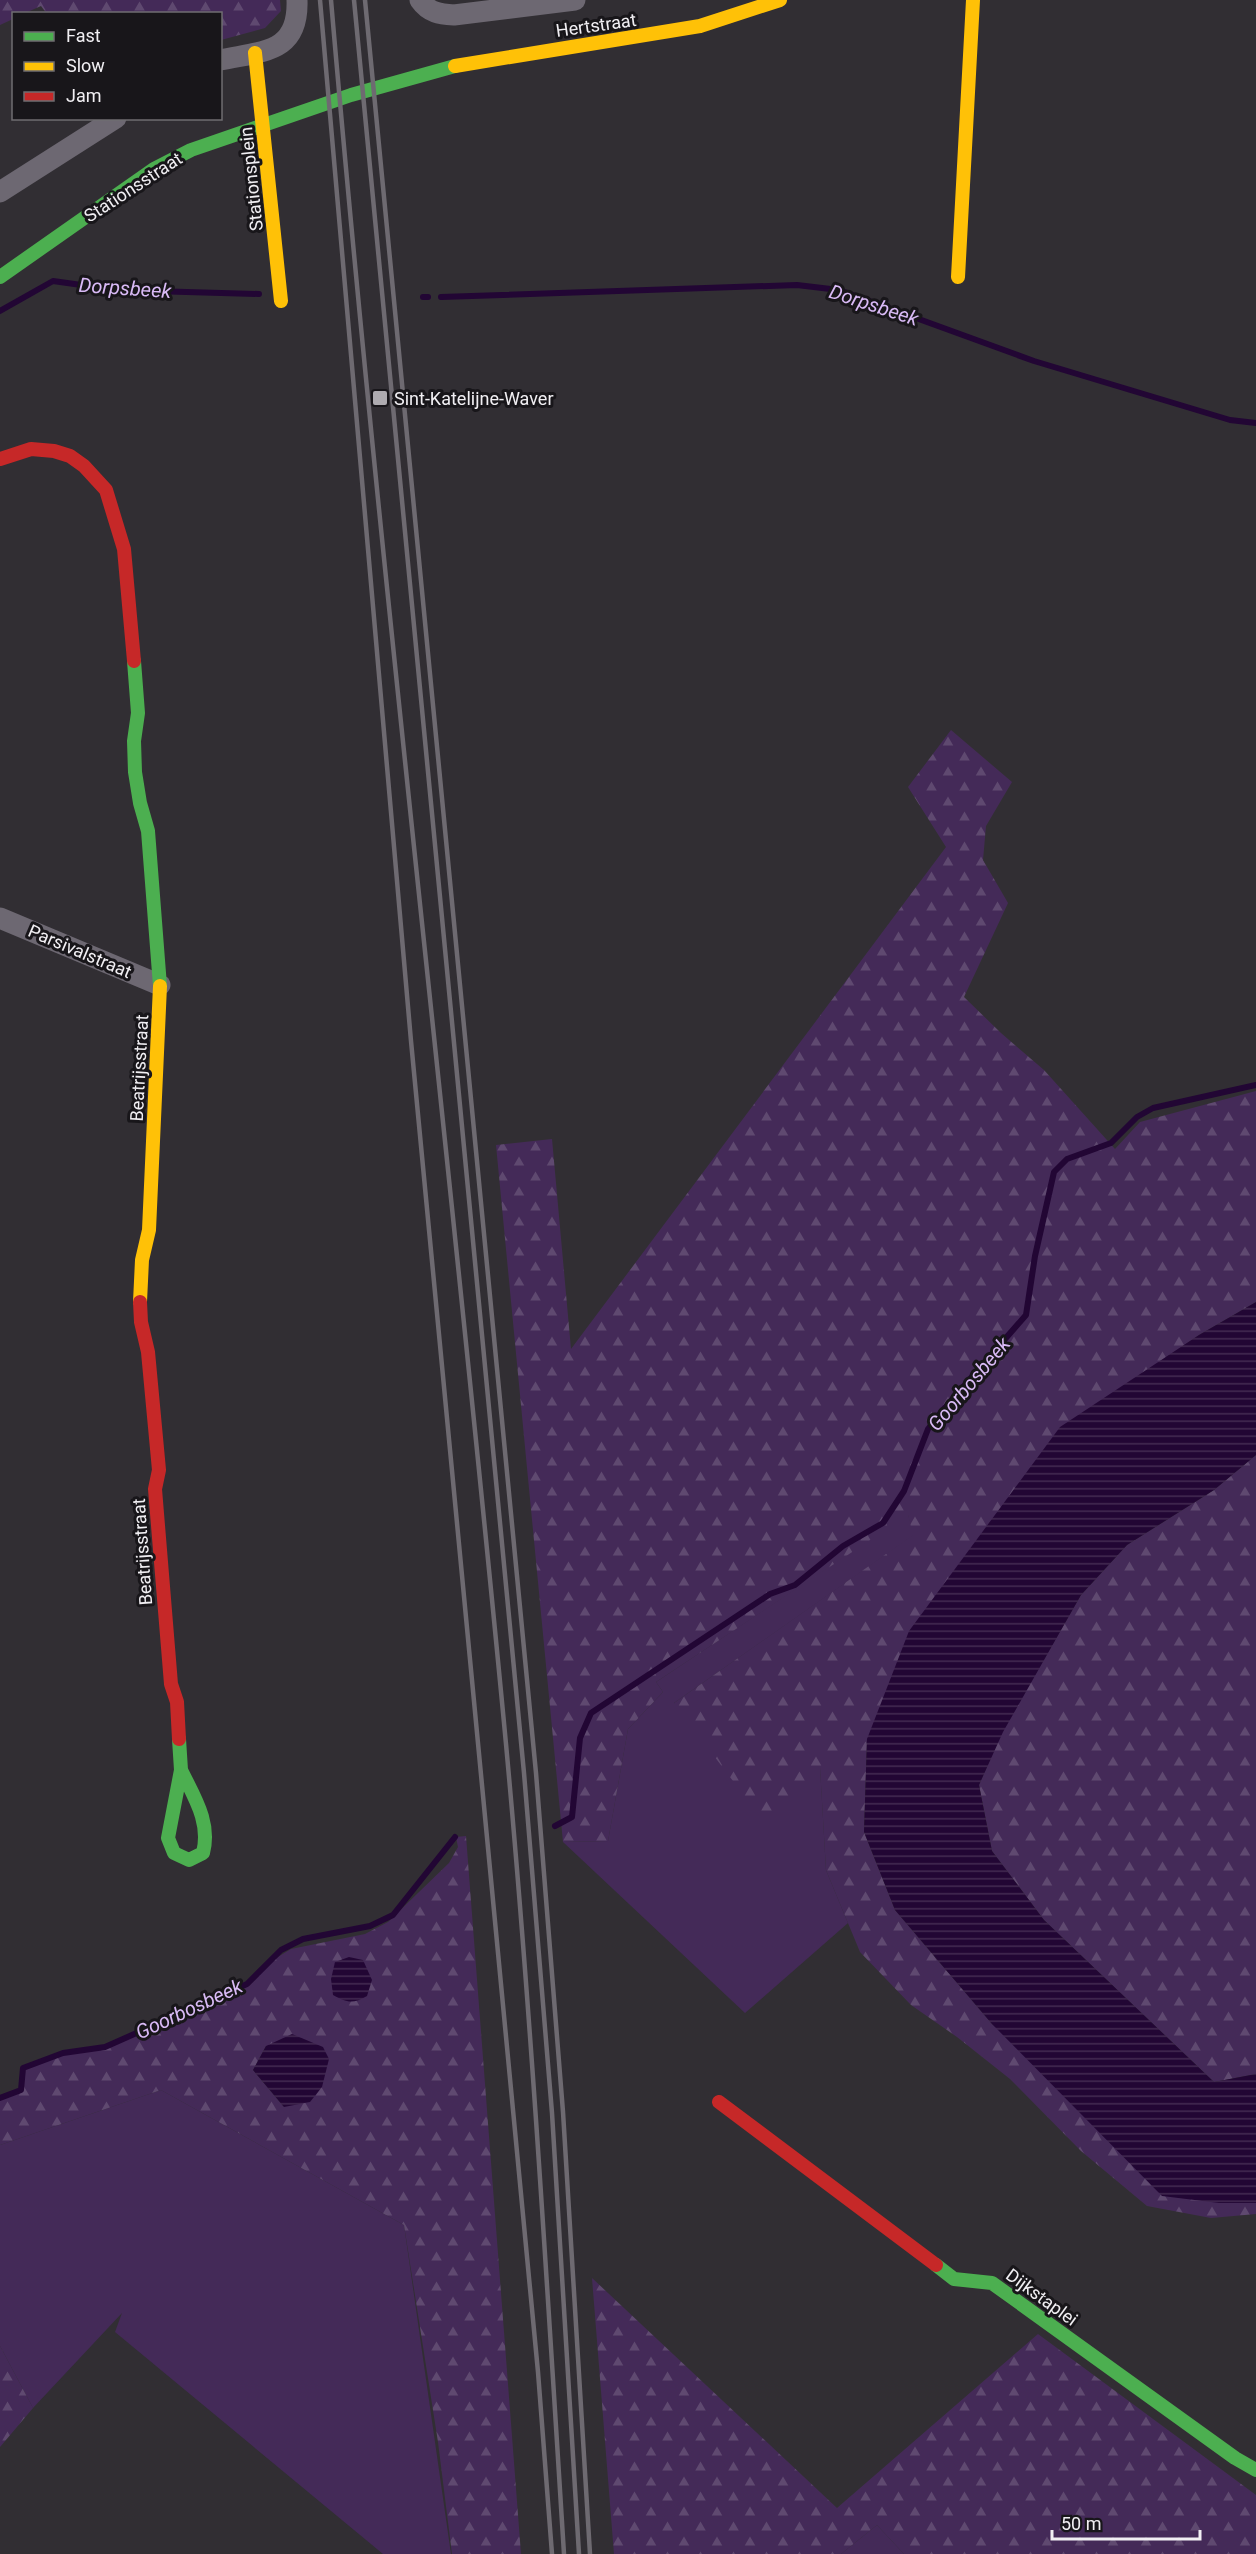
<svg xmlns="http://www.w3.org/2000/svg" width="1256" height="2554" font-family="Roboto,sans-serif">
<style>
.grass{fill:#442a58}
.forest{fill:url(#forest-firs);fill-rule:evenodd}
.water{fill:url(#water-rules)}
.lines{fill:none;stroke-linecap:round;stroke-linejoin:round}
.stream{stroke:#220634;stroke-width:6}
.street{stroke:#6d6872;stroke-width:21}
.fast{stroke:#4caf50;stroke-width:14}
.slow{stroke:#ffc107;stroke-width:14}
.jam{stroke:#c62828;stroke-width:14}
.rail{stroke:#6e6a71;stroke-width:4.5}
.poi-dot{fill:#aeabb0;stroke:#18161a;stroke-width:2}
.labels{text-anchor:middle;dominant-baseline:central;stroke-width:6;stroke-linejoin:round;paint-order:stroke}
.street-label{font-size:18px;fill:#f1eff3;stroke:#18161a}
.poi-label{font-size:18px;fill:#f1eff3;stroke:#18161a;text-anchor:start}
.water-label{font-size:20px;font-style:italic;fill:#d9baf6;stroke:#18161a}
</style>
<defs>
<pattern id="forest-firs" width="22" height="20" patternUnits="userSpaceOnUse" patternTransform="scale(1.5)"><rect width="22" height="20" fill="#442a58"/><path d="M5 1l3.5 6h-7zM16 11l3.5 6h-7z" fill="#5f4970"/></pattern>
<pattern id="water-rules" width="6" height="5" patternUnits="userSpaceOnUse" patternTransform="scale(1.5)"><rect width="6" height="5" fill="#220634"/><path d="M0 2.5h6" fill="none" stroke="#432b52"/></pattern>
</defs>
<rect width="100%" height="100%" fill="#312e33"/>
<g class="grass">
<path d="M 908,1514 L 914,1535 L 674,1703 L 820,1766 L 826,1870 L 848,1923 L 745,2013 L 563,1842 L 608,1841 L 628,1729 L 663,1692 L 656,1682 Z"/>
<path d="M 161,2090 L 404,2225 L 451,2554 L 383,2554 L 115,2332 L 122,2313 L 33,2408 L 0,2346 L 0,2145 Z"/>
<path d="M 877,2525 L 904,2554 L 841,2554 Z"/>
</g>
<g class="forest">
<path d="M 0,0 L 280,0 L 281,11 L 265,28 L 221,40 L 220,14 L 47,14 L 41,6 L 25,13 L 14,14 L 13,19 L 0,25 Z"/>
<path d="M 951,730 L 1012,782 L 986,826 L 983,860 L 1008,903 L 964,997 L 1001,1033 L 1044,1070 L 1115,1149 L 1140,1122 L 1256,1091 L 1256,1302 L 1199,1335 L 1148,1370 L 867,1739 L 864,1832 L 895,1910 L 992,2024 L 1219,2203 L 1256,2203 L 1256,2214 L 1211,2218 L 1147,2206 L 1081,2151 L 1010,2079 L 957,2037 L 911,2005 L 860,1952 L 826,1870 L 820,1767 L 764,1822 L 674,1703 L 913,1535 L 908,1515 L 656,1682 L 663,1692 L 628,1729 L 608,1841 L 563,1842 L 496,1145 L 552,1139 L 571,1349 L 946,847 L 908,787 Z"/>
<path d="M 1256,1455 L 1256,2074 L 1214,2082 L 1044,1920 L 992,1851 L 979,1785 L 1002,1732 L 1081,1595 L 1127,1545 L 1214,1490 Z"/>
<path d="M 466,1836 L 521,2554 L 452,2554 L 438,2442 L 404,2225 L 161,2090 L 0,2145 L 0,2097 L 21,2089 L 23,2068 L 64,2052 L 105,2047 L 233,1991 L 249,1986 L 273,1960 L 291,1949 L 365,1934 L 388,1922 L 449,1863 L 458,1847 L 456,1837 ZM 266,2046 L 284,2107 L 253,2070 Z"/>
<path d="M 592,2278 L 837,2508 L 1038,2334 L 1256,2495 L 1256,2554 L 904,2554 L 877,2525 L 841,2554 L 614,2554 Z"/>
<path d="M 0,2346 L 33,2408 L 0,2447 Z"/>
</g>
<g class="water">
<path d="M 1256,1302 L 1256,1455 L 1214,1490 L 1127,1545 L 1081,1595 L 1003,1732 L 979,1785 L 992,1851 L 1044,1920 L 1214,2082 L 1256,2074 L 1256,2203 L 1219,2203 L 1162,2196 L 992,2024 L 895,1910 L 864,1832 L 867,1739 L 909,1631 L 1060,1427 L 1199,1335 Z"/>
<path d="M 349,1957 L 363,1960 L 372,1980 L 367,1996 C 353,2004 347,2003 333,1995 L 331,1979 L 335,1962 Z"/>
<path d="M 292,2034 L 323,2047 L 329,2059 L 322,2087 L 310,2102 L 284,2107 L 253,2070 L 266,2046 Z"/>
</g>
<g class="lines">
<g class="stream">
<path d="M 423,297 L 428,297"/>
<path d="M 441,297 L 797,285 L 839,290 L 1034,361 L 1230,420 L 1256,423"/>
<path d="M 0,311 L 53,281 L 117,290 L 259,294"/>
<path d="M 555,1826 L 572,1817 L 580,1738 L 591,1713 L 770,1594 L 795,1585 L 843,1546 L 883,1523 L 904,1491 L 928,1429 L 943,1410 L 1026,1315 L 1035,1256 L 1054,1172 L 1067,1159 L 1111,1143 L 1137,1117 L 1153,1108 L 1256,1085"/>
<path d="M 0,2098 L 21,2090 L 23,2068 L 63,2053 L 105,2047 L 247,1984 L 281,1950 L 303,1939 L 370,1926 L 393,1915 L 455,1837"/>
</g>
<g class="street">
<path d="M 420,0 C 429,13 440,14 454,15 L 575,0"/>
<path d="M 220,60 C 262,51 299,54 297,0"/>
<path d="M 0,192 L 116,118"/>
<path d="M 0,918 L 160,985"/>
</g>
<g class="fast">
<path d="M 0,277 L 154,169 L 191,150 L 351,95 L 455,66"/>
<path d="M 134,661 L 138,713 L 134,741 L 135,772 L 140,803 L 148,831 L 160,986"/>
<path d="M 179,1739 L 181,1770 L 168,1838 L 174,1853 L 189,1860 L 203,1853 C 211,1822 194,1797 181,1770"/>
<path d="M 936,2265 L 954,2279 L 992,2283 L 1235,2458 L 1256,2470"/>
</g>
<g class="slow">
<path d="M 255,53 L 281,301"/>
<path d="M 455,66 L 700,26 L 780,0"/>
<path d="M 958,277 L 973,0"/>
<path d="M 140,1302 L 142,1260 L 149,1230 L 160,986"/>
</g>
<g class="jam">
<path d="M 0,459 L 31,449 L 54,451 L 70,456 L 84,466 L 106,490 L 124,549 L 134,661"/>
<path d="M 140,1302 L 141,1322 L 148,1352 L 159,1470 L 155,1489 L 171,1684 L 177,1702 L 179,1739"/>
<path d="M 719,2102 L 936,2265"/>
</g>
<g class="rail">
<path d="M 320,0 L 411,1041 L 538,2372 L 552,2554"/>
<path d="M 331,0 C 381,582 451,1162 506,1744 C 531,2014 547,2284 564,2554"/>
<path d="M 354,0 L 524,1773 L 552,2113 L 579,2554"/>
<path d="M 365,0 L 536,1773 L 563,2112 L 590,2554"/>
</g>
</g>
<rect class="poi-dot" x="372" y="390" width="16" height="16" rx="3"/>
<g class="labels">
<g class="street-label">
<text transform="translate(596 25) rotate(-8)">Hertstraat</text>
<text transform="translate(251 179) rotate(-96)">Stationsplein</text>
<text transform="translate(133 187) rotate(-33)">Stationsstraat</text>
<text transform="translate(80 951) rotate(23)">Parsivalstraat</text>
<text transform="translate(139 1068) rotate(-87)">Beatrijsstraat</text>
<text transform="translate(142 1552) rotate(-94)">Beatrijsstraat</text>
<text transform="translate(1042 2297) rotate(36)">Dijkstaplei</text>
</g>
<g class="poi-label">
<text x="394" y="398">Sint-Katelijne-Waver</text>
</g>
<g class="water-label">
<text transform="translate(125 288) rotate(4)">Dorpsbeek</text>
<text transform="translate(874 305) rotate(18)">Dorpsbeek</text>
<text transform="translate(969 1384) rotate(-50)">Goorbosbeek</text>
<text transform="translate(189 2009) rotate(-25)">Goorbosbeek</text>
</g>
</g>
<rect x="12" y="12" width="210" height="108" fill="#18161a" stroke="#6f6d71" stroke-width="1.5"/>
<rect x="24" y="32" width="30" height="9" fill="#4caf50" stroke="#6f6d71" stroke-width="1.5"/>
<text x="66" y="42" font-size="18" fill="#f1eff3">Fast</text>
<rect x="24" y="62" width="30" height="9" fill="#ffc107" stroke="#6f6d71" stroke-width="1.5"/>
<text x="66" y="72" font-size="18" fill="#f1eff3">Slow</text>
<rect x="24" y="92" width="30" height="9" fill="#c62828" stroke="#6f6d71" stroke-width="1.5"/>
<text x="66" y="102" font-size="18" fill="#f1eff3">Jam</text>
<path d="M1052 2530v9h148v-9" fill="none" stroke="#f1eff3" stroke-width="3"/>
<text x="1061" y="2530" font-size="18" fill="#f1eff3" stroke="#18161a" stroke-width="4.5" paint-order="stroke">50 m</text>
</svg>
